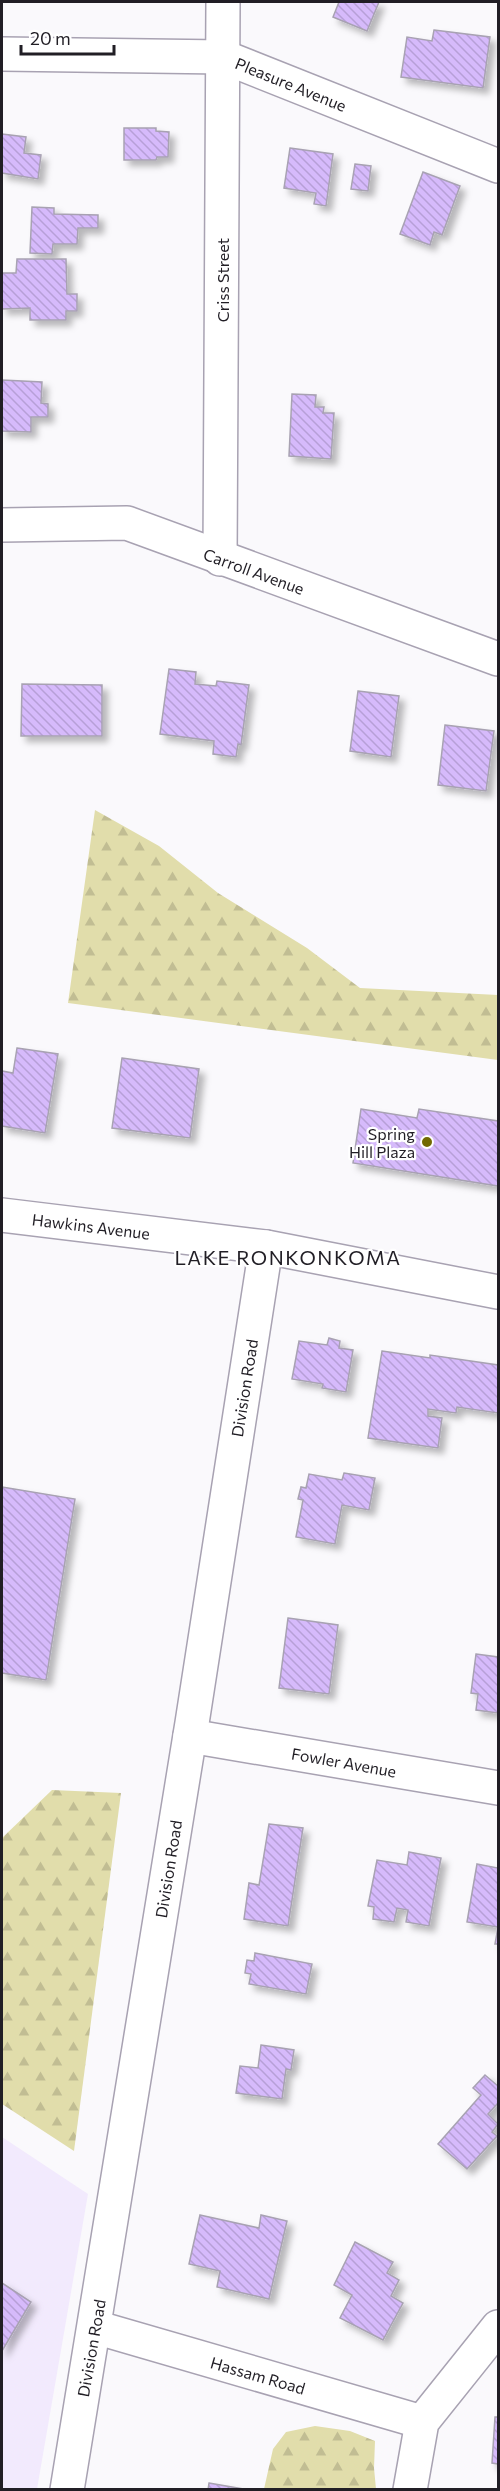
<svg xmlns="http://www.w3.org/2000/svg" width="500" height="2491" font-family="Commissioner,sans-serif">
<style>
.built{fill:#f2eafd}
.forest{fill:url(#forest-firs)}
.building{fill:url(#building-back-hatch);stroke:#a8a2b2;stroke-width:1.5;filter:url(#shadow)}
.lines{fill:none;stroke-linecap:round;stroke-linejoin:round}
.street-casing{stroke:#a8a2b2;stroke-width:36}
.secondary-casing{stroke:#a8a2b2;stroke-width:36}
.street{stroke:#fff;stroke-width:33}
.secondary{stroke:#fff;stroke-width:33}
.poi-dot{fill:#726a02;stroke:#fff;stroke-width:2}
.labels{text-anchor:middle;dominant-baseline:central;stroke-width:4.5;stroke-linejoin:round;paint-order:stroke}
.street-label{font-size:16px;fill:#211e25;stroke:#fff}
.poi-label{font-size:16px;fill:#211e25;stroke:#fff;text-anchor:end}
.quarter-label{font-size:20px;letter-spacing:1.5px;fill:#211e25;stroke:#fff}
</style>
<defs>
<pattern id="forest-firs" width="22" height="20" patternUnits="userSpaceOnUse" patternTransform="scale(1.5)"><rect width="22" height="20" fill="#e1ddab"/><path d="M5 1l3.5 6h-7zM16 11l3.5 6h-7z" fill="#c1bd93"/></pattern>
<pattern id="building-back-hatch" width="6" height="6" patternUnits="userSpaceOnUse" patternTransform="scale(1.5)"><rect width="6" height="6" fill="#d6bafb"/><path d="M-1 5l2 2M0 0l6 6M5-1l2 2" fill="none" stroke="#b79fd7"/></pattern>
<filter id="shadow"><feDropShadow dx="5.5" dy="5.5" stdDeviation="3" flood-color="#0004"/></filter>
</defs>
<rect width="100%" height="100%" fill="#faf9fc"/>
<path class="built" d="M 2,2137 L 88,2194 L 37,2489 L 2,2489 Z"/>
<g class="forest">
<path d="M 95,810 L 159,846 L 218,893 L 307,948 L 360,988 L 498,995 L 498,1060 L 68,1003 Z"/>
<path d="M 52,1790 L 121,1793 L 74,2151 L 2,2104 L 2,1838 Z"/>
<path d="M 315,2426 L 350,2431 L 375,2441 L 374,2468 L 376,2489 L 264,2489 L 273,2449 L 286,2432 Z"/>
</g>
<g class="building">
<path d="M 339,2 L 379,2 L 367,31 L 333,17 Z"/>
<path d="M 434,30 L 490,37 L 483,88 L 401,77 L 407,37 L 432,41 Z"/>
<path d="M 124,128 L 156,128 L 156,131 L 169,132 L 168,157 L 157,157 L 156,160 L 124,160 Z"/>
<path d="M 2,134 L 26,137 L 24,153 L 41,155 L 38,179 L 2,173 Z"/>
<path d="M 290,148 L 333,154 L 326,206 L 314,204 L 316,193 L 284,188 Z"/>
<path d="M 355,164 L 371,166 L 368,191 L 351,189 Z"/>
<path d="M 423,172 L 460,186 L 442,235 L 434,232 L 430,245 L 400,234 Z"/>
<path d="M 32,207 L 54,208 L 54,214 L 98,215 L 98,228 L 78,228 L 77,244 L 53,244 L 52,254 L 30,253 Z"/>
<path d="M 17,259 L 66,259 L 67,294 L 77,294 L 77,311 L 66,311 L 66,320 L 30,320 L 30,308 L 2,309 L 2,273 L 16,273 Z"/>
<path d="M 2,380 L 42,382 L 41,403 L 48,404 L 48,417 L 31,417 L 31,432 L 2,431 Z"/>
<path d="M 292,394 L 316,395 L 315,407 L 324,407 L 323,413 L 334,413 L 331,459 L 289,456 Z"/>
<path d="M 169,669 L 196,672 L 195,684 L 216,686 L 217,681 L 249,685 L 241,745 L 238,744 L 236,757 L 213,754 L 214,741 L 160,734 Z"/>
<path d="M 22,684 L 102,685 L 102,736 L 21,736 Z"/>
<path d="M 358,691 L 399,696 L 391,757 L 350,751 Z"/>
<path d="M 445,725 L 494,731 L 486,791 L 438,785 Z"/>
<path d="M 17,1048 L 58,1054 L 45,1133 L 2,1126 L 2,1071 L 13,1073 Z"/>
<path d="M 122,1058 L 199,1069 L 190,1138 L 112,1128 Z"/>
<path d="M 361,1109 L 417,1118 L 419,1109 L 498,1121 L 498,1186 L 353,1163 Z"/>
<path d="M 329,1338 L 340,1341 L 339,1348 L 353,1350 L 346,1392 L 322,1388 L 323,1384 L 292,1379 L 299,1341 L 327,1345 Z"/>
<path d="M 382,1351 L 430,1358 L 430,1355 L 498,1365 L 498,1413 L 457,1407 L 456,1413 L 428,1409 L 428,1416 L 442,1418 L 438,1448 L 368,1438 Z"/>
<path d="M 344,1473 L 375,1478 L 369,1510 L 342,1505 L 335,1544 L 296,1537 L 303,1500 L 298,1499 L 301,1487 L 306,1488 L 309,1474 L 342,1480 Z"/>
<path d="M 2,1487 L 75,1499 L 46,1680 L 2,1673 Z"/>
<path d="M 288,1618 L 338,1625 L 329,1694 L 279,1688 Z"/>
<path d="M 476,1654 L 498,1657 L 498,1713 L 476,1710 L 478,1694 L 471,1693 Z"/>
<path d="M 269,1824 L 303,1828 L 288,1926 L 244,1919 L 249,1883 L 259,1885 Z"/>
<path d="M 409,1852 L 441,1858 L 429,1926 L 406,1922 L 408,1910 L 397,1908 L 394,1922 L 373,1919 L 374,1907 L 368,1906 L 377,1860 L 407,1865 Z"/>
<path d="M 477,1864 L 498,1868 L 498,1944 L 495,1944 L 498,1927 L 467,1922 Z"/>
<path d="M 255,1953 L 312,1964 L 306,1994 L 249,1984 L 251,1974 L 245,1973 L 247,1960 L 254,1961 Z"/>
<path d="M 261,2045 L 294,2050 L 291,2070 L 286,2069 L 282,2099 L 236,2093 L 240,2066 L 258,2068 Z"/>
<path d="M 485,2075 L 498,2086 L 498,2103 L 488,2114 L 498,2124 L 492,2132 L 497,2136 L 467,2169 L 438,2144 L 481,2095 L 473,2088 Z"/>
<path d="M 200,2215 L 259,2228 L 261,2215 L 287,2221 L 269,2299 L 217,2287 L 220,2271 L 189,2264 Z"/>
<path d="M 355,2242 L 393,2262 L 387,2273 L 399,2280 L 391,2296 L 403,2303 L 383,2340 L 340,2318 L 352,2295 L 334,2285 Z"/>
<path d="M 2,2283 L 31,2302 L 2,2351 Z"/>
<path d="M 495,2417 L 498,2417 L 498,2464 L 492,2463 Z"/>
<path d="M 209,2483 L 243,2489 L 243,2490 L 208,2490 Z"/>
</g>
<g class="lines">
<g class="street-casing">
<g id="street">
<path d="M 2,54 L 224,57 L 498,166"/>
<path d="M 2,525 L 127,523 L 498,659"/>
<path d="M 220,559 L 223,2"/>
<path d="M 190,1736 L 498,1788"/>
<path d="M 95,2327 L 422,2422"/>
<path d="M 67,2490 L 192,1723 L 266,1247"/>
<path d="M 410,2490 L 422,2422 L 498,2327"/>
</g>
</g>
<g class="secondary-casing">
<path id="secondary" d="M 2,1215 L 266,1247 L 498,1292"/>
</g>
<use href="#street" class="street"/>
<use href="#secondary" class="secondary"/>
</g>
<circle class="poi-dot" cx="427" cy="1142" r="6"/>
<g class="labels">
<g class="street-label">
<text transform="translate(291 84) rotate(22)">Pleasure Avenue</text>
<text transform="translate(222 280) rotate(-90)">Criss Street</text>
<text transform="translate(254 571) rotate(20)">Carroll Avenue</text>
<text transform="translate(91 1226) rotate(7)">Hawkins Avenue</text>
<text transform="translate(244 1388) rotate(-81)">Division Road</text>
<text transform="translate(344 1762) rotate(10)">Fowler Avenue</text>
<text transform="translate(168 1869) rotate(-81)">Division Road</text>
<text transform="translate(91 2348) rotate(-80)">Division Road</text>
<text transform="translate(258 2375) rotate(16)">Hassam Road</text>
</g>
<g class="poi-label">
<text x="415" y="1133">Spring<tspan x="415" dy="18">Hill Plaza</tspan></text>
</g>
<g class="quarter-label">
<text x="288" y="1257">LAKE RONKONKOMA</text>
</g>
</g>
<rect width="500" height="2491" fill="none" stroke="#211e25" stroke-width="6"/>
<path d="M21 45v9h93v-9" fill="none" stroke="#211e25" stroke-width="3"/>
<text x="30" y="45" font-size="18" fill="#211e25" stroke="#ffffff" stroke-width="4.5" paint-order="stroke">20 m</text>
</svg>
